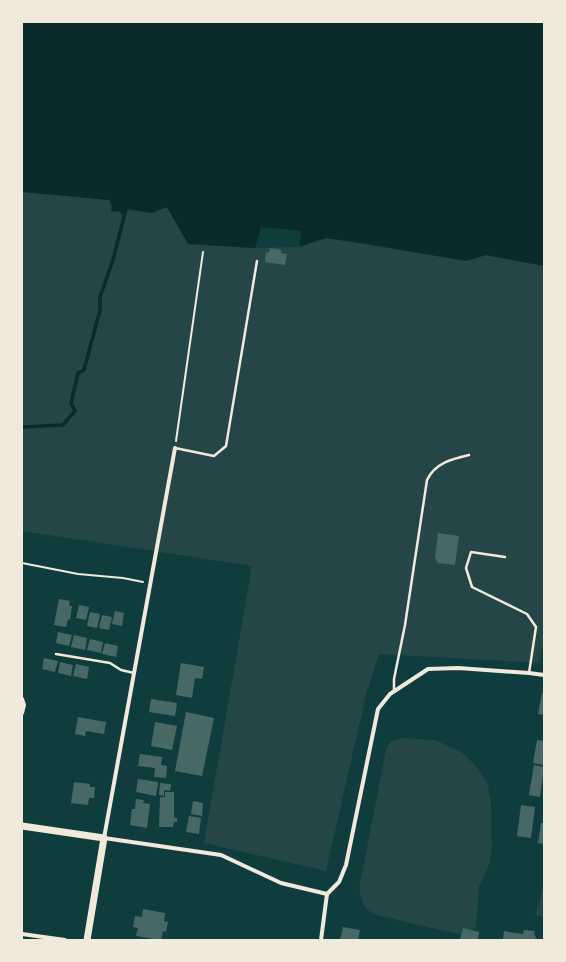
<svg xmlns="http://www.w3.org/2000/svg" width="566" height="962" font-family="'DejaVu Sans',sans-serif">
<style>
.green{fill:#244646}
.water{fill:#0a2a2b}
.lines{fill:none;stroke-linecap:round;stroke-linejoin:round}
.stream{stroke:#0a2a2b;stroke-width:3.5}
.building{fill:#486865}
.path{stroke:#f1e9da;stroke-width:2}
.service{stroke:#f1e9da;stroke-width:2.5}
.minor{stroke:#f1e9da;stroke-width:4}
.tertiary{stroke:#f1e9da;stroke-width:7}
</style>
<rect width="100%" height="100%" fill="#0f3d3e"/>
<g class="green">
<path d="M 22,191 L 110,200 L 112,205 L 151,213 L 167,207 L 177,225 L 204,245 L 255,248 L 298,247 L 326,238 L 466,261 L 485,255 L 544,266 L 544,639 L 539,663 L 379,654 L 367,691 L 326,871 L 204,843 L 252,566 L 22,531 Z"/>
<path d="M 402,738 L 435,740 L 461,752 L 475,765 L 487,783 L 491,800 L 492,849 L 489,865 L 479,886 L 476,927 L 467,934 L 457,934 L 377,915 C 363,910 359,898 360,884 L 386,750 C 389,741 393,740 402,738 Z"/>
<path d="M 543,889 L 544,889 L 544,918 L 535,915 Z"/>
</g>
<path class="water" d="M 22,22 L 544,22 L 544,266 L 486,255 L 466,261 L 363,243 L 326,238 L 299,247 L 301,231 L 261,227 L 255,248 L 188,244 L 167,207 L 151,213 L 126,209 L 122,215 L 119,211 L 111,212 L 112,206 L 109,200 L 22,192 Z"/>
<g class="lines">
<path class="stream" d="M 22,427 L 63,425 L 75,411 L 71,403 L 78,373 L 84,370 L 100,310 L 100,297 L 113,260 L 126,209"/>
</g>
<g class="building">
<path d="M 270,248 L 281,250 L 281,253 L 287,254 L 285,265 L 265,262 L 266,252 L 269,253 Z"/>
<path d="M 438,533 L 459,536 L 455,565 L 438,563 L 435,558 Z"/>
<path d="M 59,599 L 70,601 L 69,606 L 72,606 L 70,620 L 68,619 L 66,627 L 54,625 Z"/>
<path d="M 79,605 L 89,607 L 86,620 L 76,618 Z"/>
<path d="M 115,611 L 124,613 L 122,626 L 112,624 Z"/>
<path d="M 90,612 L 100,614 L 97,628 L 87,626 Z"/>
<path d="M 102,615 L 112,617 L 109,630 L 99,628 Z"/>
<path d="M 58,632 L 72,635 L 69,646 L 56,643 Z"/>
<path d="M 74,635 L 87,638 L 85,650 L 71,647 Z"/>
<path d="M 90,639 L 103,642 L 101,653 L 87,650 Z"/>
<path d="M 105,643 L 118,646 L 116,657 L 102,654 Z"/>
<path d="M 44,658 L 58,661 L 55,672 L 42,669 Z"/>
<path d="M 60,662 L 73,665 L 71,676 L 58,673 Z"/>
<path d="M 181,663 L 204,667 L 202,679 L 195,678 L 192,698 L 176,695 Z"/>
<path d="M 76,664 L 89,667 L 87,679 L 73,676 Z"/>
<path d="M 542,693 L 544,693 L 544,715 L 538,714 Z"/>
<path d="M 151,699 L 177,703 L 175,716 L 149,712 Z"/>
<path d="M 186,712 L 214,718 L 202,776 L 175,771 Z"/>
<path d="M 78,717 L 106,722 L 104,734 L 86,731 L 85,736 L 75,734 Z"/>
<path d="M 155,722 L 177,726 L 172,750 L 151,746 Z"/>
<path d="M 537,740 L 544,741 L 544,765 L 533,763 Z"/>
<path d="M 140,754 L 162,757 L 161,765 L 167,766 L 166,778 L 154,777 L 155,768 L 138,766 Z"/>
<path d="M 534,765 L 544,767 L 540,797 L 529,795 Z"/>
<path d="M 138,779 L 158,782 L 156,796 L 136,792 Z"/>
<path d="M 74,782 L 90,784 L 90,787 L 95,787 L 94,798 L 89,798 L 88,805 L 71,803 Z"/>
<path d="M 160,783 L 171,784 L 170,791 L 164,790 L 164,796 L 159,795 Z"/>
<path d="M 165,792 L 174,792 L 174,817 L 177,818 L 177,822 L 174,822 L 173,827 L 159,827 L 160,797 L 165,797 Z"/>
<path d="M 136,799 L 144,800 L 143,803 L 150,804 L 147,828 L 130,825 L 132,809 L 135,809 Z"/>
<path d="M 193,801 L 203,803 L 202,816 L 191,814 Z"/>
<path d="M 521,805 L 535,807 L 531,838 L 517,836 Z"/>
<path d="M 189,816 L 201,818 L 199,834 L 186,832 Z"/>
<path d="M 541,823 L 544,823 L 544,844 L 538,843 Z"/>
<path d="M 143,909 L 165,913 L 164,921 L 168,922 L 166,932 L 163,931 L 161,940 L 136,936 L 138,928 L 133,927 L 135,916 L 142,917 Z"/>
<path d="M 343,927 L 360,930 L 358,940 L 340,940 Z"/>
<path d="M 463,928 L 479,932 L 478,940 L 460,940 Z"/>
<path d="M 524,930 L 535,931 L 534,935 L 536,936 L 535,940 L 503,940 L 504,931 L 523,934 Z"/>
</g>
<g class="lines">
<g class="path">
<path d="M 176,441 L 203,252"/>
<path d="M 22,563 L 78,574 L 123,578 L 143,582"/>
</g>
<g class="service">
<path d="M 175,448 L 214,456 L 226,446 L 257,261"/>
<path d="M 505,557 L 471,552 L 466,568 L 472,587 L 527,614 L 536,627 L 529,673"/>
<path d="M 56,654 L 110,663 L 121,670 L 134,673"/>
<path d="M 394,691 L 394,679 L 405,625 L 427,480 C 435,463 452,459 469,455"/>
</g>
<g class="minor">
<path d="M 175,448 L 104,838 L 221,855 L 281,883 L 327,894"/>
<path d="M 22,699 L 24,705 L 22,713"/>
<path d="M 22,934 L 65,940"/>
<path d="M 321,940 L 327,894 L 339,882 L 346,865 L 378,709 L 390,694 L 428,669 L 458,668 L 529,673 L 544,675"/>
</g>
<path class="tertiary" d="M 22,826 L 104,838 L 87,940"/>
</g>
<rect width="566" height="962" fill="none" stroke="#f1e9da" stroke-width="46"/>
</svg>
